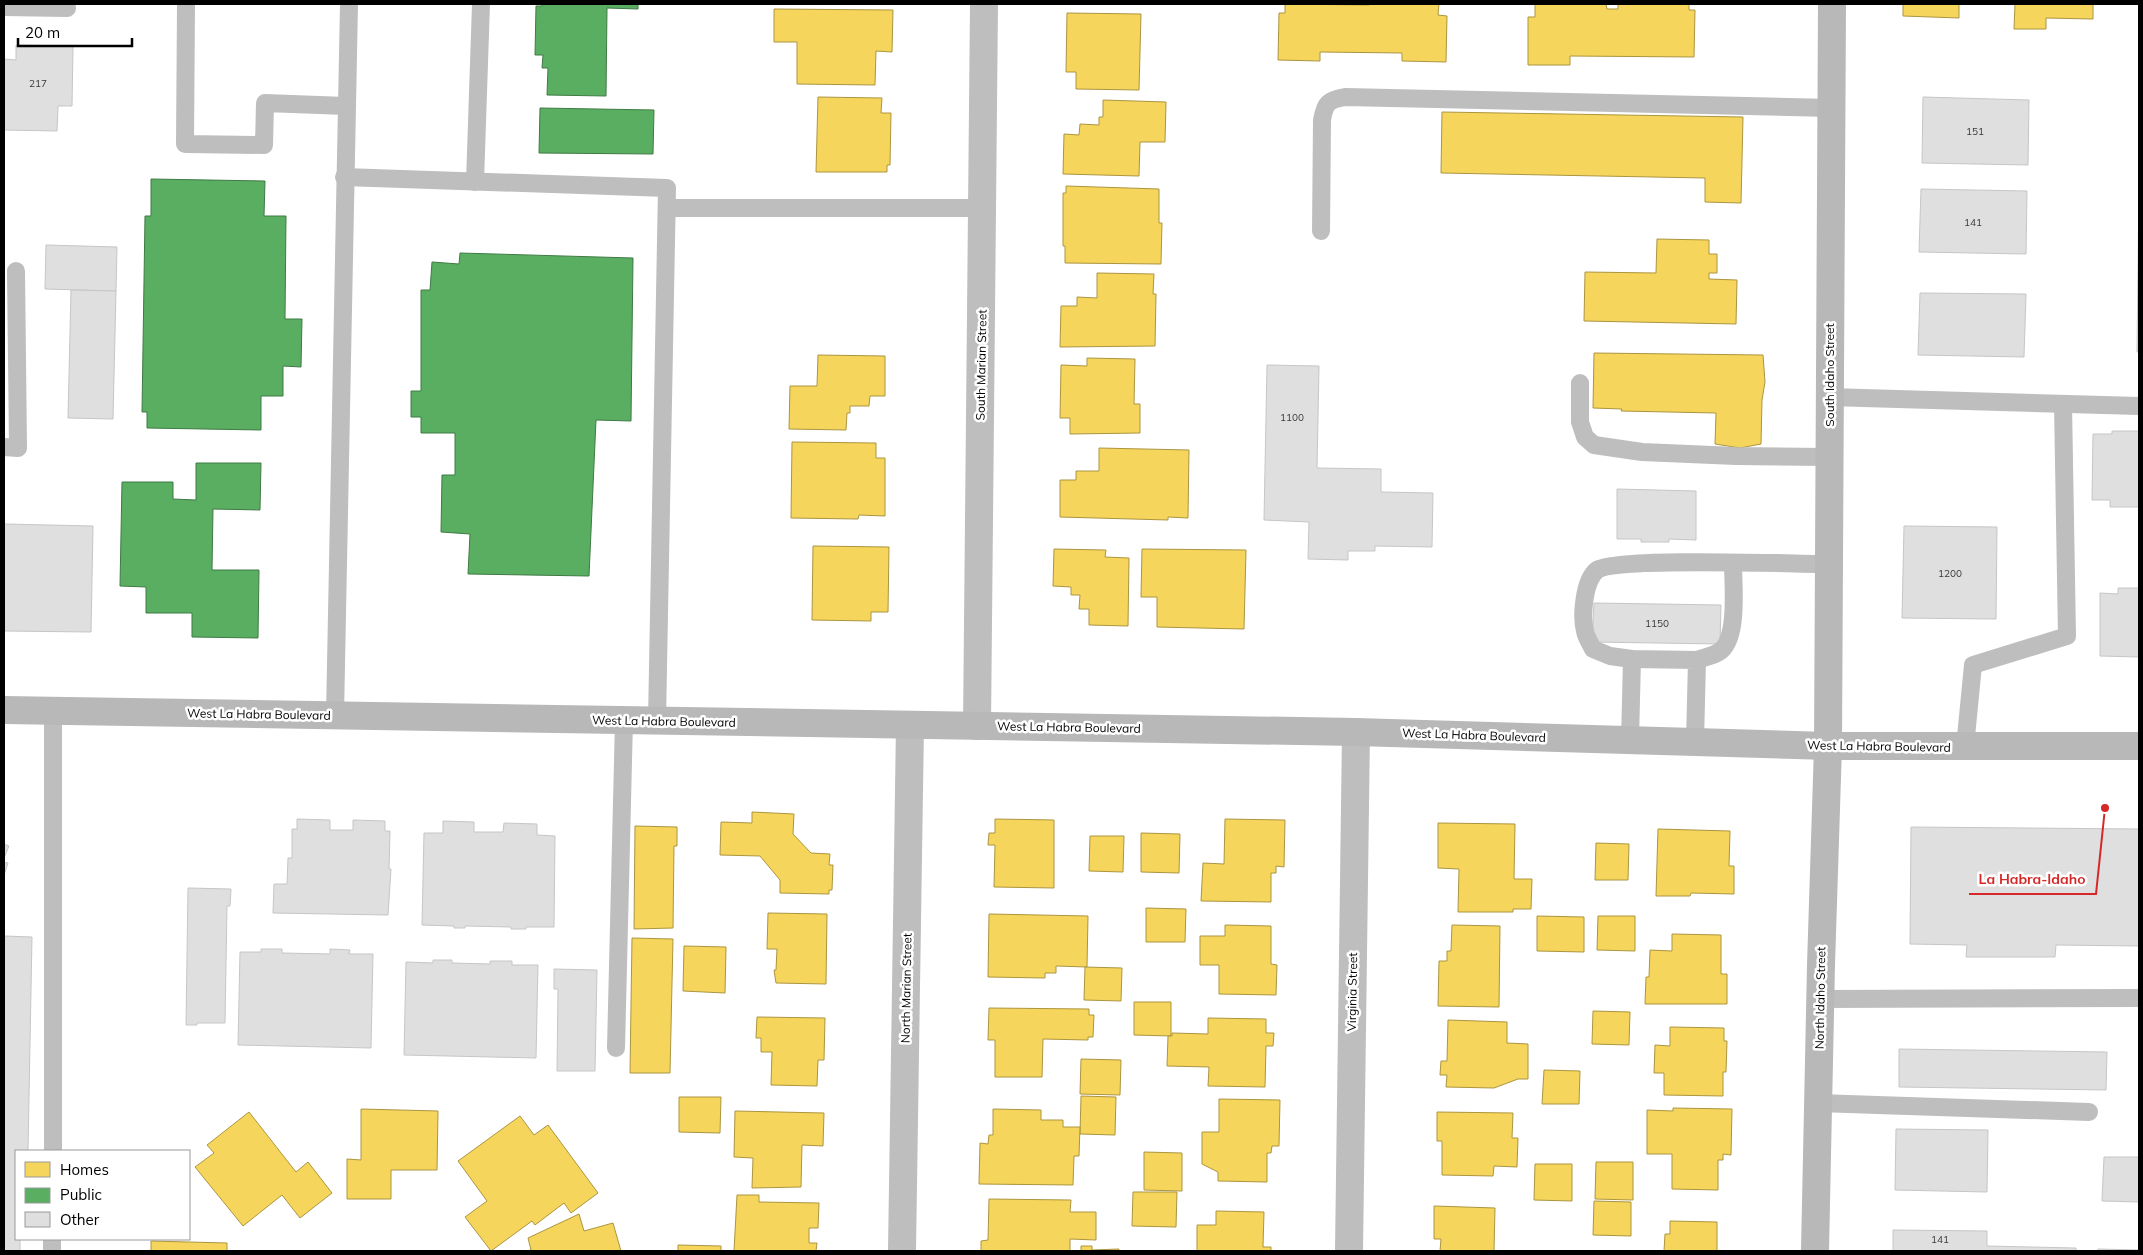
<svg xmlns="http://www.w3.org/2000/svg" width="2143" height="1255" font-family="Mulish,sans-serif">
<style>
.homes{fill:#f6d55c;stroke:#ac9540}
.public{fill:#5aae61;stroke:#3f7a44}
.building{fill:#dfdfdf;stroke:#c6c6c6}
.lines{fill:none;stroke-linecap:round;stroke-linejoin:round}
.lane{stroke:#bebebe;stroke-width:18}
.street{stroke:#bebebe;stroke-width:28}
.secondary{stroke:#b8b8b8;stroke-width:28}
.labels{text-anchor:middle;dominant-baseline:central;stroke-width:5;stroke-linejoin:round;paint-order:stroke}
.number-label{font-size:10px;fill:#383838}
.street-label{font-size:12px;fill:#000;stroke:#fff}
.leader{fill:none;stroke:#d62828;stroke-width:2}
.callout-dot{fill:#d62828;stroke:#fff;stroke-width:2}
.callout-label{font-size:14px;text-anchor:middle;font-weight:bold;fill:#d62828;stroke:#fff;stroke-width:5;stroke-linejoin:round;paint-order:stroke}
</style>
<rect width="100%" height="100%" fill="#fff"/>
<g class="homes">
<path d="M 1285,4 L 1369,5 L 1369,4 L 1439,4 L 1438,15 L 1447,16 L 1446,62 L 1402,61 L 1402,53 L 1320,52 L 1320,61 L 1278,60 L 1279,13 L 1285,13 Z"/>
<path d="M 1535,4 L 1606,4 L 1607,9 L 1618,9 L 1618,4 L 1689,4 L 1689,10 L 1695,10 L 1694,57 L 1570,56 L 1570,65 L 1528,65 L 1528,17 L 1535,17 Z"/>
<path d="M 1903,4 L 1959,4 L 1959,18 L 1903,16 Z"/>
<path d="M 2015,4 L 2093,4 L 2093,19 L 2046,18 L 2046,29 L 2014,29 Z"/>
<path d="M 774,9 L 893,10 L 892,52 L 876,51 L 875,85 L 797,84 L 797,42 L 774,42 Z"/>
<path d="M 1067,13 L 1141,14 L 1139,90 L 1076,89 L 1076,72 L 1066,72 Z"/>
<path d="M 818,97 L 882,98 L 881,113 L 891,113 L 890,165 L 887,165 L 887,172 L 816,172 Z"/>
<path d="M 1103,100 L 1166,102 L 1165,142 L 1140,142 L 1139,176 L 1063,174 L 1064,134 L 1079,135 L 1080,124 L 1099,125 L 1099,117 L 1103,117 Z"/>
<path d="M 1442,112 L 1743,117 L 1741,203 L 1705,202 L 1705,178 L 1441,173 Z"/>
<path d="M 1066,186 L 1159,189 L 1159,223 L 1162,223 L 1161,264 L 1065,263 L 1065,246 L 1063,246 L 1063,193 L 1066,193 Z"/>
<path d="M 1657,239 L 1709,240 L 1709,254 L 1717,254 L 1717,273 L 1709,273 L 1709,279 L 1737,280 L 1736,324 L 1584,321 L 1585,272 L 1656,273 Z"/>
<path d="M 1097,273 L 1154,274 L 1153,294 L 1156,294 L 1155,346 L 1060,347 L 1061,306 L 1077,306 L 1077,297 L 1097,298 Z"/>
<path d="M 1594,353 L 1763,355 L 1765,382 L 1762,400 L 1761,444 L 1740,448 L 1715,444 L 1716,413 L 1621,411 L 1622,409 L 1593,408 Z"/>
<path d="M 818,355 L 885,356 L 885,396 L 870,396 L 869,406 L 850,406 L 850,413 L 847,413 L 846,430 L 789,429 L 790,386 L 817,386 Z"/>
<path d="M 1087,358 L 1135,359 L 1134,404 L 1140,404 L 1140,433 L 1070,434 L 1070,418 L 1060,418 L 1061,365 L 1087,366 Z"/>
<path d="M 792,442 L 876,443 L 876,458 L 885,458 L 885,516 L 859,515 L 858,519 L 791,518 Z"/>
<path d="M 1099,448 L 1189,450 L 1188,518 L 1168,517 L 1168,520 L 1060,517 L 1060,480 L 1076,480 L 1076,471 L 1099,471 Z"/>
<path d="M 813,546 L 889,547 L 888,612 L 871,612 L 871,621 L 812,620 Z"/>
<path d="M 1054,549 L 1106,550 L 1105,557 L 1129,558 L 1128,626 L 1089,625 L 1089,609 L 1079,609 L 1080,595 L 1071,595 L 1071,587 L 1053,586 Z"/>
<path d="M 1142,549 L 1246,550 L 1244,629 L 1157,627 L 1157,597 L 1141,597 Z"/>
<path d="M 752,812 L 794,814 L 793,834 L 811,853 L 830,854 L 829,865 L 833,865 L 832,890 L 829,890 L 829,894 L 780,893 L 780,880 L 760,856 L 720,855 L 721,822 L 752,823 Z"/>
<path d="M 995,819 L 1054,820 L 1054,888 L 994,887 L 995,845 L 988,845 L 989,833 L 995,833 Z"/>
<path d="M 1225,819 L 1285,820 L 1284,867 L 1276,866 L 1276,873 L 1271,873 L 1271,902 L 1201,901 L 1203,863 L 1224,864 Z"/>
<path d="M 1438,823 L 1515,824 L 1514,879 L 1532,879 L 1531,909 L 1513,909 L 1513,912 L 1458,912 L 1459,869 L 1438,868 Z"/>
<path d="M 635,826 L 677,827 L 677,846 L 674,846 L 673,928 L 634,929 Z"/>
<path d="M 1658,829 L 1730,831 L 1729,866 L 1734,866 L 1734,894 L 1691,893 L 1690,896 L 1656,896 Z"/>
<path d="M 1141,833 L 1180,834 L 1179,873 L 1141,872 Z"/>
<path d="M 1090,836 L 1124,836 L 1123,872 L 1089,871 Z"/>
<path d="M 1596,843 L 1629,844 L 1628,880 L 1595,880 Z"/>
<path d="M 1146,908 L 1186,909 L 1185,942 L 1146,942 Z"/>
<path d="M 768,913 L 827,914 L 826,984 L 776,983 L 774,970 L 776,970 L 777,949 L 767,949 Z"/>
<path d="M 989,914 L 1088,916 L 1087,967 L 1056,966 L 1056,973 L 1045,973 L 1045,978 L 988,977 Z"/>
<path d="M 1537,916 L 1584,917 L 1584,952 L 1537,951 Z"/>
<path d="M 1598,916 L 1635,916 L 1635,951 L 1597,950 Z"/>
<path d="M 1225,925 L 1271,926 L 1271,964 L 1277,965 L 1276,995 L 1219,994 L 1219,965 L 1200,965 L 1200,936 L 1225,936 Z"/>
<path d="M 1452,925 L 1500,926 L 1499,1007 L 1438,1006 L 1439,961 L 1447,961 L 1447,951 L 1451,951 Z"/>
<path d="M 1672,934 L 1721,935 L 1721,974 L 1727,974 L 1727,1004 L 1645,1004 L 1646,977 L 1649,977 L 1650,950 L 1672,951 Z"/>
<path d="M 632,938 L 673,939 L 670,1073 L 630,1073 Z"/>
<path d="M 684,946 L 726,947 L 725,993 L 683,991 Z"/>
<path d="M 1085,967 L 1122,968 L 1121,1001 L 1084,1000 Z"/>
<path d="M 1134,1002 L 1171,1002 L 1171,1036 L 1134,1035 Z"/>
<path d="M 989,1008 L 1089,1009 L 1089,1015 L 1094,1015 L 1093,1037 L 1088,1037 L 1088,1040 L 1043,1039 L 1042,1077 L 995,1077 L 995,1040 L 988,1040 Z"/>
<path d="M 1593,1011 L 1630,1012 L 1629,1045 L 1592,1044 Z"/>
<path d="M 757,1017 L 825,1018 L 824,1060 L 818,1060 L 817,1086 L 771,1085 L 772,1052 L 761,1052 L 761,1038 L 756,1038 Z"/>
<path d="M 1208,1018 L 1266,1019 L 1266,1033 L 1274,1033 L 1273,1046 L 1266,1046 L 1265,1087 L 1208,1086 L 1209,1067 L 1167,1066 L 1168,1036 L 1172,1036 L 1172,1033 L 1208,1034 Z"/>
<path d="M 1448,1020 L 1507,1022 L 1507,1043 L 1528,1044 L 1528,1079 L 1518,1079 L 1494,1088 L 1446,1087 L 1447,1075 L 1440,1075 L 1441,1061 L 1447,1061 Z"/>
<path d="M 1670,1027 L 1724,1028 L 1724,1041 L 1727,1041 L 1726,1072 L 1723,1072 L 1723,1096 L 1664,1095 L 1664,1073 L 1654,1073 L 1655,1045 L 1670,1046 Z"/>
<path d="M 1081,1059 L 1121,1060 L 1120,1095 L 1080,1094 Z"/>
<path d="M 1544,1070 L 1580,1071 L 1579,1104 L 1542,1104 Z"/>
<path d="M 1081,1096 L 1116,1097 L 1115,1135 L 1080,1134 Z"/>
<path d="M 679,1097 L 721,1097 L 720,1133 L 679,1132 Z"/>
<path d="M 1219,1099 L 1280,1100 L 1279,1146 L 1272,1146 L 1271,1153 L 1267,1153 L 1267,1182 L 1218,1181 L 1218,1172 L 1202,1164 L 1202,1132 L 1219,1132 Z"/>
<path d="M 1673,1108 L 1732,1109 L 1731,1155 L 1723,1154 L 1723,1160 L 1718,1160 L 1718,1190 L 1672,1189 L 1672,1154 L 1647,1154 L 1647,1110 L 1673,1111 Z"/>
<path d="M 361,1109 L 438,1111 L 437,1170 L 391,1170 L 391,1199 L 347,1199 L 347,1159 L 361,1160 Z"/>
<path d="M 993,1109 L 1041,1110 L 1041,1120 L 1063,1120 L 1063,1127 L 1080,1127 L 1079,1156 L 1074,1156 L 1073,1185 L 979,1184 L 980,1143 L 988,1144 L 989,1135 L 993,1135 Z"/>
<path d="M 735,1111 L 824,1113 L 823,1146 L 802,1145 L 801,1187 L 752,1188 L 753,1158 L 734,1157 Z"/>
<path d="M 249,1112 L 296,1172 L 308,1162 L 332,1193 L 300,1218 L 282,1195 L 243,1226 L 195,1167 L 214,1153 L 207,1145 Z"/>
<path d="M 1437,1112 L 1513,1113 L 1512,1138 L 1518,1138 L 1517,1167 L 1494,1166 L 1493,1176 L 1442,1175 L 1442,1141 L 1437,1141 Z"/>
<path d="M 520,1116 L 534,1135 L 548,1125 L 598,1193 L 571,1213 L 564,1203 L 535,1225 L 532,1221 L 491,1251 L 465,1217 L 487,1201 L 458,1161 Z"/>
<path d="M 1144,1152 L 1182,1153 L 1182,1191 L 1144,1190 Z"/>
<path d="M 1596,1162 L 1633,1162 L 1633,1200 L 1595,1199 Z"/>
<path d="M 1535,1164 L 1572,1164 L 1572,1201 L 1534,1200 Z"/>
<path d="M 1133,1192 L 1177,1192 L 1176,1227 L 1132,1226 Z"/>
<path d="M 737,1195 L 759,1195 L 759,1202 L 819,1203 L 818,1228 L 809,1228 L 809,1243 L 817,1243 L 816,1251 L 734,1251 Z"/>
<path d="M 989,1199 L 1071,1200 L 1070,1212 L 1096,1212 L 1096,1240 L 1070,1239 L 1070,1251 L 981,1251 L 981,1241 L 988,1240 Z"/>
<path d="M 1594,1201 L 1631,1202 L 1631,1236 L 1593,1235 Z"/>
<path d="M 1434,1206 L 1495,1208 L 1494,1251 L 1440,1251 L 1441,1239 L 1434,1239 Z"/>
<path d="M 1216,1211 L 1264,1212 L 1263,1247 L 1271,1247 L 1271,1251 L 1197,1251 L 1197,1225 L 1216,1225 Z"/>
<path d="M 579,1214 L 584,1231 L 613,1223 L 621,1251 L 526,1251 L 531,1250 L 528,1238 Z"/>
<path d="M 1670,1221 L 1717,1222 L 1717,1251 L 1664,1251 L 1665,1234 L 1670,1234 Z"/>
<path d="M 151,1241 L 227,1243 L 227,1251 L 151,1251 Z"/>
<path d="M 678,1245 L 721,1246 L 721,1251 L 678,1251 Z"/>
<path d="M 1081,1246 L 1092,1246 L 1092,1250 L 1119,1249 L 1119,1251 L 1081,1251 Z"/>
</g>
<g class="public">
<path d="M 542,4 L 638,4 L 638,9 L 607,8 L 606,96 L 547,95 L 548,68 L 542,68 L 543,55 L 535,55 L 536,6 L 542,6 Z"/>
<path d="M 540,108 L 654,110 L 653,154 L 539,153 Z"/>
<path d="M 151,179 L 265,181 L 264,216 L 286,216 L 285,319 L 302,319 L 301,367 L 283,366 L 283,396 L 261,396 L 261,430 L 147,428 L 147,412 L 142,412 L 145,216 L 151,216 Z"/>
<path d="M 460,253 L 633,258 L 631,421 L 596,420 L 589,576 L 468,574 L 470,534 L 441,532 L 442,475 L 455,475 L 455,433 L 421,433 L 421,417 L 411,417 L 411,391 L 421,391 L 421,290 L 430,290 L 432,262 L 459,264 Z"/>
<path d="M 196,463 L 261,463 L 260,510 L 213,509 L 212,570 L 259,570 L 258,638 L 192,637 L 192,613 L 146,613 L 146,587 L 120,586 L 122,482 L 173,482 L 173,499 L 196,500 Z"/>
</g>
<g class="building">
<path d="M 16,45 L 73,46 L 72,106 L 58,106 L 57,131 L 4,130 L 4,59 L 16,60 Z"/>
<path d="M 1923,97 L 2029,100 L 2028,165 L 1922,163 Z"/>
<path d="M 2139,187 L 2139,352 L 2137,352 Z"/>
<path d="M 1921,189 L 2027,191 L 2026,254 L 1919,252 Z"/>
<path d="M 46,245 L 117,247 L 116,291 L 45,289 Z"/>
<path d="M 71,290 L 116,291 L 113,419 L 68,418 Z"/>
<path d="M 1920,293 L 2026,294 L 2024,357 L 1918,355 Z"/>
<path d="M 1267,365 L 1319,366 L 1317,468 L 1381,469 L 1381,492 L 1433,493 L 1432,547 L 1375,546 L 1375,551 L 1348,551 L 1348,560 L 1308,559 L 1309,522 L 1264,520 Z"/>
<path d="M 2112,431 L 2139,431 L 2139,507 L 2110,507 L 2110,500 L 2092,500 L 2093,434 L 2112,434 Z"/>
<path d="M 1617,489 L 1696,491 L 1696,540 L 1669,539 L 1669,542 L 1641,542 L 1641,539 L 1617,539 Z"/>
<path d="M 4,524 L 93,526 L 91,632 L 4,631 Z"/>
<path d="M 1904,526 L 1997,527 L 1996,619 L 1902,618 Z"/>
<path d="M 2118,588 L 2139,588 L 2139,657 L 2100,656 L 2100,593 L 2118,594 Z"/>
<path d="M 1594,603 L 1721,605 L 1720,644 L 1592,642 Z"/>
<path d="M 297,819 L 330,820 L 330,830 L 353,830 L 353,820 L 385,821 L 385,831 L 390,831 L 389,869 L 391,869 L 388,915 L 273,913 L 274,884 L 287,884 L 288,858 L 292,858 L 292,829 L 297,829 Z"/>
<path d="M 443,821 L 474,822 L 474,832 L 503,832 L 504,823 L 537,824 L 537,835 L 555,836 L 554,927 L 526,927 L 526,929 L 511,929 L 511,927 L 465,926 L 465,928 L 454,928 L 454,926 L 422,925 L 424,833 L 443,833 Z"/>
<path d="M 1911,827 L 2139,829 L 2139,946 L 2056,945 L 2055,957 L 1966,957 L 1967,945 L 1910,944 Z"/>
<path d="M 4,844 L 9,846 L 4,858 Z"/>
<path d="M 4,862 L 8,863 L 4,875 Z"/>
<path d="M 188,888 L 231,889 L 230,906 L 227,906 L 225,1023 L 197,1023 L 197,1025 L 186,1025 Z"/>
<path d="M 4,936 L 32,937 L 28,1151 L 16,1151 L 16,1239 L 20,1239 L 20,1251 L 4,1251 Z"/>
<path d="M 261,949 L 282,949 L 282,953 L 330,954 L 330,949 L 350,950 L 349,954 L 373,954 L 371,1048 L 238,1045 L 240,952 L 261,952 Z"/>
<path d="M 433,960 L 452,960 L 452,963 L 490,964 L 490,961 L 512,961 L 512,965 L 538,965 L 536,1058 L 404,1055 L 406,962 L 433,963 Z"/>
<path d="M 554,969 L 597,970 L 595,1071 L 557,1071 L 558,989 L 554,989 Z"/>
<path d="M 1899,1049 L 2107,1052 L 2106,1090 L 1899,1087 Z"/>
<path d="M 1896,1129 L 1988,1130 L 1987,1192 L 1895,1190 Z"/>
<path d="M 2104,1157 L 2139,1157 L 2139,1202 L 2102,1201 Z"/>
<path d="M 1893,1230 L 1987,1231 L 1987,1246 L 2076,1248 L 2076,1251 L 1893,1251 Z"/>
<path d="M 2098,1249 L 2139,1250 L 2139,1251 L 2098,1251 Z"/>
</g>
<g class="lines">
<g class="lane">
<path d="M 186,4 L 185,144 L 264,145 L 265,103 L 346,106"/>
<path d="M 4,7 L 67,8"/>
<path d="M 344,177 L 667,188 L 657,721"/>
<path d="M 475,182 L 481,4"/>
<path d="M 667,208 L 982,208"/>
<path d="M 1321,231 L 1322,120 C 1325,103 1328,100 1345,97 L 1831,108"/>
<path d="M 1580,383 L 1580,422 L 1585,437 L 1594,445 L 1642,452 L 1736,456 L 1828,457"/>
<path d="M 1829,397 L 2139,406"/>
<path d="M 4,447 L 18,448 L 16,271"/>
<path d="M 1697,660 C 1704,657 1713,656 1719,652 C 1739,640 1733,584 1733,564"/>
<path d="M 335,716 L 349,4"/>
<path d="M 1630,740 L 1632,659"/>
<path d="M 1695,742 L 1697,660 L 1632,659 L 1610,656 L 1593,649 C 1590,643 1586,637 1585,631 C 1581,616 1584,580 1597,570 C 1616,557 1794,564 1828,564"/>
<path d="M 1965,747 L 1973,665 L 2067,636 L 2063,404"/>
<path d="M 1820,999 L 2139,998"/>
<path d="M 616,1048 L 624,720"/>
<path d="M 1818,1103 L 2089,1112"/>
<path d="M 53,1151 L 53,711"/>
<path d="M 52,1251 L 52,1239"/>
</g>
<g class="street">
<path d="M 977,726 L 984,4"/>
<path d="M 902,1251 L 910,725"/>
<path d="M 1349,1251 L 1356,732"/>
</g>
<g class="secondary">
<path d="M 4,710 L 1356,732 L 1828,746 L 2139,746"/>
<path d="M 1815,1251 L 1821,965 L 1828,746 L 1832,4"/>
</g>
</g>
<g class="labels">
<g class="number-label">
<text x="38" y="83">217</text>
<text x="1975" y="131">151</text>
<text x="1973" y="222">141</text>
<text x="1292" y="417">1100</text>
<text x="1950" y="573">1200</text>
<text x="1657" y="623">1150</text>
<text x="1940" y="1239">141</text>
</g>
<g class="street-label">
<text transform="translate(981 365) rotate(-89)">South Marian Street</text>
<text transform="translate(1829 375) rotate(-90)">South Idaho Street</text>
<text transform="translate(259 714) rotate(1)">West La Habra Boulevard</text>
<text transform="translate(664 721) rotate(1)">West La Habra Boulevard</text>
<text transform="translate(1069 727) rotate(1)">West La Habra Boulevard</text>
<text transform="translate(1474 735) rotate(2)">West La Habra Boulevard</text>
<text transform="translate(1879 746) rotate(1)">West La Habra Boulevard</text>
<text transform="translate(906 988) rotate(-89)">North Marian Street</text>
<text transform="translate(1352 992) rotate(-89)">Virginia Street</text>
<text transform="translate(1820 998) rotate(-89)">North Idaho Street</text>
</g>
</g>
<path class="leader" d="M2105 808L2096 894H1969"/>
<circle class="callout-dot" cx="2105" cy="808" r="5"/>
<g class="callout-label">
<text x="2032" y="884">La Habra-Idaho</text>
</g>
<rect width="2143" height="1255" fill="none" stroke="#000000" stroke-width="10"/>
<rect x="15" y="1150" width="175" height="90" fill="#ffffff" stroke="#999999"/>
<rect x="25" y="1162" width="25" height="15" fill="#f6d55c" stroke="#999999"/>
<text x="60" y="1175" font-size="15" fill="#000000">Homes</text>
<rect x="25" y="1188" width="25" height="15" fill="#5aae61" stroke="#999999"/>
<text x="60" y="1200" font-size="15" fill="#000000">Public</text>
<rect x="25" y="1212" width="25" height="15" fill="#dfdfdf" stroke="#999999"/>
<text x="60" y="1225" font-size="15" fill="#000000">Other</text>
<path d="M18 38v8h114v-8" fill="none" stroke="#000000" stroke-width="2.5"/>
<text x="25" y="38" font-size="15" fill="#000000" stroke="#ffffff" stroke-width="4" paint-order="stroke">20 m</text>
</svg>
